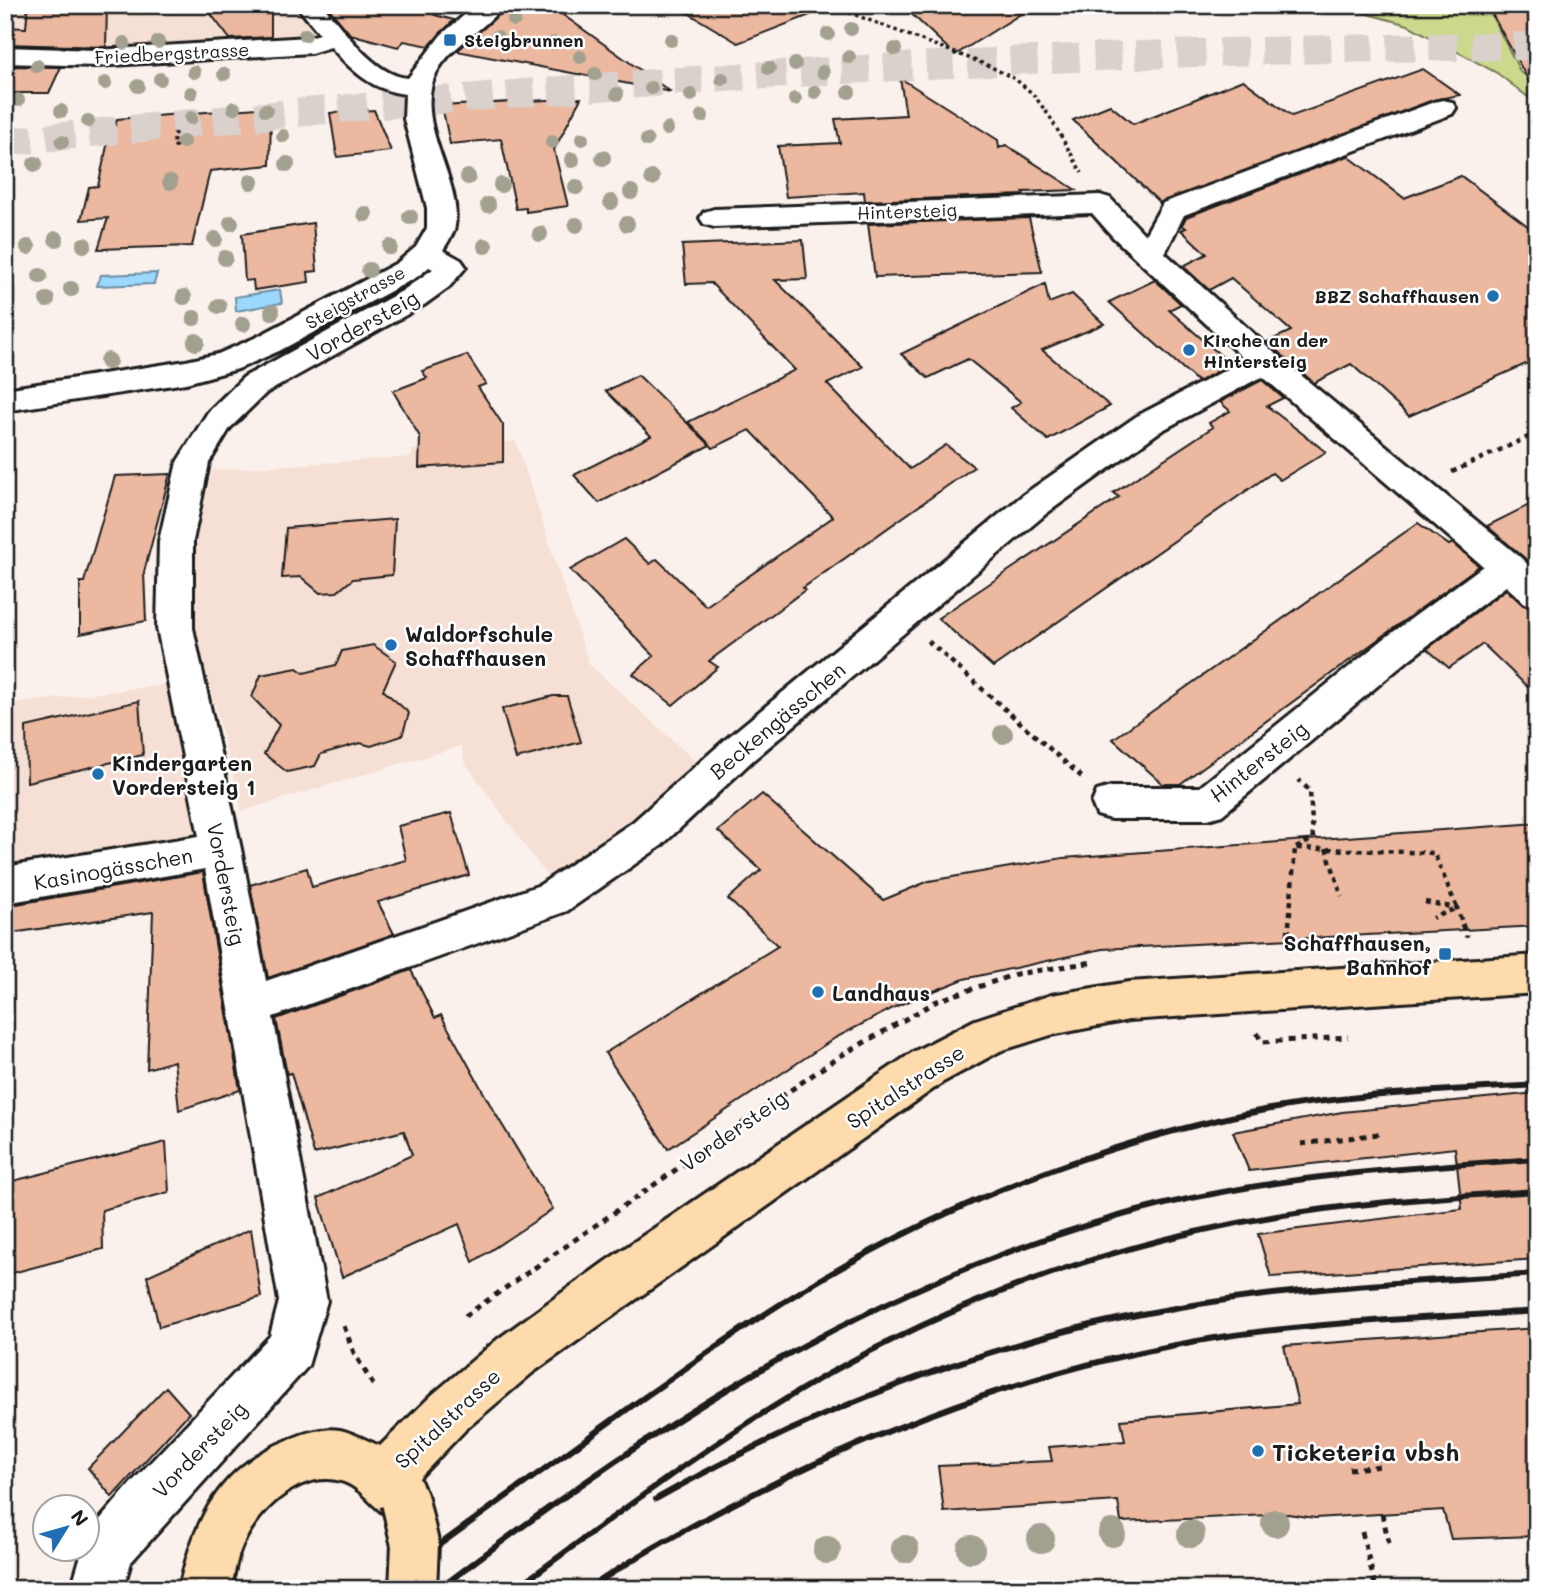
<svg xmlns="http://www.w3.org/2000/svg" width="1542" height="1594" font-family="Mali,sans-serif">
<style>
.built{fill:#f6e0d5}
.green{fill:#ccd88b;stroke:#747a54;stroke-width:2}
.water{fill:#9cd8fd;stroke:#698da3;stroke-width:2}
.building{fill:#ecb89f;stroke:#1c1c1c;stroke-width:2}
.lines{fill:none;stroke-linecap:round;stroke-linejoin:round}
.highway-tunnel{stroke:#dad1cd;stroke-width:28;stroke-dasharray:28 14;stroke-linecap:butt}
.minor-casing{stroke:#1c1c1c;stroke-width:6}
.major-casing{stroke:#1c1c1c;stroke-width:6}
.path-far2{stroke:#1c1c1c;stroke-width:3.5;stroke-dasharray:3.5 3.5;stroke-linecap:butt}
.path-far1{stroke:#1c1c1c;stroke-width:4.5;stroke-dasharray:5 5;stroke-linecap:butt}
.path{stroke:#1c1c1c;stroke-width:5;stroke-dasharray:6 6;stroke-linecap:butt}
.minor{fill:#fff;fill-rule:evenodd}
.major{fill:#fedbac;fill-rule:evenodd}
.rail{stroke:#1c1c1c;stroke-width:6}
.major-bridge-casing{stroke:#1c1c1c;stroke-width:52;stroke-linecap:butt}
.major-bridge{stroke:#fedbac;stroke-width:46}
.tree{fill:#a2a08f}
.poi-dot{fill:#1f6fb2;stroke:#fff;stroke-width:2.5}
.labels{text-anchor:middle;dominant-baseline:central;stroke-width:5;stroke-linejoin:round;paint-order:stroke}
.far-poi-label{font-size:18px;font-weight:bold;fill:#1c1c1c;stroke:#fff;text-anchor:start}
.far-street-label{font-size:18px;fill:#1c1c1c;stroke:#fff}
.street-label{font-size:21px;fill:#1c1c1c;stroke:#fff}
.poi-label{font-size:21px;font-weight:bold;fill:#1c1c1c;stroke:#fff;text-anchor:start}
.near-poi-label{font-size:24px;font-weight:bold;fill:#1c1c1c;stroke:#fff;text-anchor:start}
</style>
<rect width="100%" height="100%" fill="#fbf1ec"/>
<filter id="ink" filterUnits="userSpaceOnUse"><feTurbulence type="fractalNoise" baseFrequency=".0143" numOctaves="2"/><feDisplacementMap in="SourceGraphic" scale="14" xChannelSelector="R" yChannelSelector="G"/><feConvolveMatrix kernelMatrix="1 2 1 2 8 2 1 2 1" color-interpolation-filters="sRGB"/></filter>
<g filter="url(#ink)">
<g class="built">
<path d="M 5,5 L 308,5 L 338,37 L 311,45 L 5,55 Z"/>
<path d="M 516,441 L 589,664 L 704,769 L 555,887 L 465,763 L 461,746 L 242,811 L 194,626 L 196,539 L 212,470 L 411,457 L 412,450 Z"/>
<path d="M 168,684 L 207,842 L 5,873 L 5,705 Z"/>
</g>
<path class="green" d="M 1335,5 L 1486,5 L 1521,73 L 1537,78 L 1537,104 L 1497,73 L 1408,25 Z"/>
<g class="water">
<path d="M 157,273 L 154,284 L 97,286 L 101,275 Z"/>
<path d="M 280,290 L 282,303 L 236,311 L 235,297 Z"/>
</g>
<g class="building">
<path d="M 28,5 L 107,5 L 106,47 L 5,44 L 5,27 L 26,28 Z"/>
<path d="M 204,5 L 271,5 L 271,37 L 230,39 Z"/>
<path d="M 326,5 L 426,5 L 435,15 L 454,20 L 429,46 L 404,41 L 398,47 L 350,34 Z"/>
<path d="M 523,5 L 549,5 L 671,92 L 457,51 L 497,16 Z"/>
<path d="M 675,5 L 828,5 L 828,8 L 738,43 Z"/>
<path d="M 902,5 L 1035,5 L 955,55 Z"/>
<path d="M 1487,5 L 1537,5 L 1537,96 Z"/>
<path d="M 5,66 L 61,67 L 49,93 L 5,93 Z"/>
<path d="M 1423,69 L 1460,95 L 1433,100 L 1160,203 L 1073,120 L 1110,105 L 1133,124 L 1243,80 L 1292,116 Z"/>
<path d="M 900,78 L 998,140 L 999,148 L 1006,145 L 1076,190 L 1023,192 L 1024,195 L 865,201 L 864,192 L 786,197 L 778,146 L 840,143 L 835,119 L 906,115 Z"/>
<path d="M 581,98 L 554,150 L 568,206 L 526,212 L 526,208 L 516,209 L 501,139 L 450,144 L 442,106 Z"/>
<path d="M 271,107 L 270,165 L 210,171 L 192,246 L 98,249 L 108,218 L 81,220 L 89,187 L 98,186 L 109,137 L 113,136 L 117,119 Z"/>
<path d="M 374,110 L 391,151 L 337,157 L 330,113 Z"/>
<path d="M 1348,156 L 1404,198 L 1461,176 L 1537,233 L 1537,359 L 1409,416 L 1351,364 L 1314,383 L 1267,342 L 1291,331 L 1231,278 L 1209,290 L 1183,266 L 1207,254 L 1181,230 L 1186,228 L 1182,225 L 1186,217 Z"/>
<path d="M 1029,218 L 1042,272 L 875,277 L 868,224 Z"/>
<path d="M 313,223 L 317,271 L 308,272 L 309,282 L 254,290 L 253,280 L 245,281 L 242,234 Z"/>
<path d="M 803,240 L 807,279 L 775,280 L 863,367 L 827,384 L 910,469 L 946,445 L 974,467 L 803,588 L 805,590 L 709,661 L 718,667 L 673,705 L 633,674 L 654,656 L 570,570 L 624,539 L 650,564 L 657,559 L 706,606 L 833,517 L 750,430 L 713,448 L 688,422 L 795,370 L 711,283 L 686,284 L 682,245 Z"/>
<path d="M 1155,280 L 1181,304 L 1169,310 L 1226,360 L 1236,355 L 1240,359 L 1198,382 L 1109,302 Z"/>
<path d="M 1045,284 L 1049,303 L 1072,294 L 1104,324 L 1042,350 L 1110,406 L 1048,440 L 1011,408 L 1021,402 L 968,359 L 928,378 L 901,354 Z"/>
<path d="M 467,355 L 486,384 L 478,387 L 503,425 L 503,462 L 419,468 L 420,437 L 393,391 L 427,378 L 422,371 Z"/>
<path d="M 638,375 L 710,445 L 599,503 L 574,475 L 651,436 L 606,391 Z"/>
<path d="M 1262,380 L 1283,398 L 1267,406 L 1326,452 L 1280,480 L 1272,473 L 993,667 L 938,618 L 1119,497 L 1113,493 L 1213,427 L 1209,423 L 1230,411 L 1220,402 Z"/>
<path d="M 170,474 L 144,572 L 146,621 L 80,634 L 80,582 L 84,582 L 115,476 Z"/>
<path d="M 1537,501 L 1537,569 L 1487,526 Z"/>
<path d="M 395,519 L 392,575 L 353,579 L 337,592 L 320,593 L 301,577 L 282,578 L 286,528 Z"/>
<path d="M 1418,523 L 1449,545 L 1453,543 L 1479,566 L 1180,784 L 1163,784 L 1113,739 Z"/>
<path d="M 1506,589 L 1523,605 L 1537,608 L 1537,696 L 1483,644 L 1449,668 L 1427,649 Z"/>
<path d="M 373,645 L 396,661 L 383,690 L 409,713 L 402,736 L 371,746 L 360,743 L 321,754 L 315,766 L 287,772 L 264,754 L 279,725 L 252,697 L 261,675 L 297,668 L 304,673 L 336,665 L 342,651 Z"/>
<path d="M 553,696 L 567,696 L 581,742 L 516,759 L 502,709 Z"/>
<path d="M 139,701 L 143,755 L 27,782 L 26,727 Z"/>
<path d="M 762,794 L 883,900 L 929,881 L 1063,858 L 1537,823 L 1537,926 L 1102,949 L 964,979 L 899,1005 L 835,1038 L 668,1149 L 605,1053 L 778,946 L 728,899 L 761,870 L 718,831 Z"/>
<path d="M 451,813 L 469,875 L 378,902 L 394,934 L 268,978 L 250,885 L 307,868 L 312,887 L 406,860 L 398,826 Z"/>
<path d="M 203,872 L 240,1090 L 179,1110 L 174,1061 L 147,1069 L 153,912 L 5,934 L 5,906 Z"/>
<path d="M 411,970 L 435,1018 L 441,1015 L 492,1108 L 553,1209 L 473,1262 L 459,1224 L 342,1277 L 318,1198 L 412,1155 L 404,1131 L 314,1154 L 291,1073 L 287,1074 L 276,1019 Z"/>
<path d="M 1537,1093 L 1537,1259 L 1271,1277 L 1258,1234 L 1462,1209 L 1455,1148 L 1249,1171 L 1233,1132 L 1342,1112 Z"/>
<path d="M 166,1142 L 169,1192 L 102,1210 L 103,1249 L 5,1275 L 5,1183 Z"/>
<path d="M 251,1229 L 261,1297 L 159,1327 L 147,1276 Z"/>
<path d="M 1537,1328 L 1537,1536 L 1451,1539 L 1443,1510 L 1315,1518 L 1288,1514 L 1121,1522 L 1118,1501 L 944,1512 L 938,1466 L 1052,1461 L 1049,1447 L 1125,1441 L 1121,1420 L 1298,1404 L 1284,1346 Z"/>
<path d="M 166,1387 L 189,1413 L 112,1497 L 88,1468 Z"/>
</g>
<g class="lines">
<path class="highway-tunnel" d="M 5,142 C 513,88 1025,49 1537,46"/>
<g class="minor-casing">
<path id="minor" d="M 296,5 L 322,5 C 343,28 374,76 408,78 L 441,35 L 476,5 L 503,5 C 484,33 442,48 432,84 C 419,131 462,182 455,226 C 454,234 447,243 443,250 L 461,260 L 466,267 L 449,287 L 424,305 L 266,393 L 230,428 L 209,463 L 193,541 L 193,628 L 241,849 L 266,981 L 540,885 L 633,822 L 726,739 L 1023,495 L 1137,416 L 1245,360 L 1113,237 L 1092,213 L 714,227 L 704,224 L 700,218 L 704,212 L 714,209 L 1100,195 L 1110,198 L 1145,235 L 1163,203 L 1434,102 L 1443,100 L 1452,102 L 1456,108 L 1452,114 L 1184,215 L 1165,253 L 1279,357 L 1520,557 L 1537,573 L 1537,606 L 1525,603 L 1506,586 L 1411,658 L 1222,815 L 1208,819 L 1111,819 L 1097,815 L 1092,803 L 1097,791 L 1111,787 L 1200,787 L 1385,638 L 1483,566 L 1263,377 L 1257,379 L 1159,432 L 1047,513 L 752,761 L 661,846 L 567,911 L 273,1017 L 327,1301 L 308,1366 L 131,1562 L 123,1589 L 71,1589 L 83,1548 L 88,1548 L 91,1530 L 132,1482 L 270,1336 L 279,1301 L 205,869 L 5,903 L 5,867 L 199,836 L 157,628 L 159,541 L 177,462 L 208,412 L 244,377 L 402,291 L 433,269 L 429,267 L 417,277 L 279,351 L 238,369 L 186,383 L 5,411 L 5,389 L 186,361 L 218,354 L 257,337 L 397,263 L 416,247 L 427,228 L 427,208 L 404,119 L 405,94 C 372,90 352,71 331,47 L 311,53 L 96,66 L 5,63 L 5,47 L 96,50 L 309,37 L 320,34 Z"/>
</g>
<g class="major-casing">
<path id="major" d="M 1537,955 L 1537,993 L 1129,1020 L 1051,1035 L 1000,1051 L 943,1082 L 532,1373 L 466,1429 L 419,1478 L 427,1496 L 420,1514 L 402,1521 C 395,1519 388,1516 382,1512 C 369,1502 360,1488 344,1482 C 299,1466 250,1517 238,1557 C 235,1567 233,1578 231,1589 L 179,1589 C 194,1520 219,1467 288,1440 C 304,1433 322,1427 340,1430 C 353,1433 368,1441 380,1446 L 432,1395 L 498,1339 L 606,1261 L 913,1052 L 975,1020 L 1051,995 L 1129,982 Z"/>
</g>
<g class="path-far2">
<path d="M 829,5 L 987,65 L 1015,79 L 1033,94 L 1050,117 L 1082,173"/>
<path d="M 175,132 L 173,145 L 179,149"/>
</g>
<g class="path-far1">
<path d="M 1452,472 L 1537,433"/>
<path d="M 928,641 L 1084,779"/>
<path d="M 1296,848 L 1313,839 L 1310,791 L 1299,780"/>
<path d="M 1326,848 L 1342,896"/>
<path d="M 1425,902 L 1457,908 L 1463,925"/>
<path d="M 1289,925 L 1295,848 L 1434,853 L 1457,908 L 1433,918"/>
</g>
<g class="path">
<path d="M 1462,924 L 1467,937"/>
<path d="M 1287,947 L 1289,924"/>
<path d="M 1257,1033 L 1262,1042 L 1348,1037"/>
<path d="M 1301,1144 L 1379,1134"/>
<path d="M 465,1316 L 837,1058 L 937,1001 L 1016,974 L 1093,962"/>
<path d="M 344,1326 L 354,1353 L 375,1388"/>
<path d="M 1349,1469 L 1383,1466"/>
<path d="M 1382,1514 L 1390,1547"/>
<path d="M 1362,1532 L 1376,1589"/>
</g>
<use href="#minor" class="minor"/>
<use href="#major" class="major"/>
<g class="rail">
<path d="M 656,1499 C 805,1415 960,1352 1127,1317 C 1262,1289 1400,1282 1537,1274"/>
<path d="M 378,1589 C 464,1527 550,1465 636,1403 C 698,1360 759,1315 825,1277 C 953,1202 1096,1146 1240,1115 C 1338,1094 1438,1091 1537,1085"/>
<path d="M 439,1589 C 661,1419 890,1270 1165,1204 C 1287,1175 1413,1167 1537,1159"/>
<path d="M 515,1589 C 615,1516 713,1440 821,1378 C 967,1294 1129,1238 1296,1213 C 1376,1201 1457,1196 1537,1191"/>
<path d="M 588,1589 C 640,1553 696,1523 753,1494 C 901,1418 1056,1363 1221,1337 C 1326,1321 1432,1318 1537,1311"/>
</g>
<g class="major-bridge-casing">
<path id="major-bridge" d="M 405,1501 L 415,1544 L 413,1589"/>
</g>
<use href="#major-bridge" class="major-bridge"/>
</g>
<g class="tree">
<circle cx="514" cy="20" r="7"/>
<circle cx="851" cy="29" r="7"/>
<circle cx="828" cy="34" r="7"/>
<circle cx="305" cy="35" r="7"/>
<circle cx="497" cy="37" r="7"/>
<circle cx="671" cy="40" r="7"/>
<circle cx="158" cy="42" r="7"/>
<circle cx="124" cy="43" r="7"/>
<circle cx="554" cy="43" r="7"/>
<circle cx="895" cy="49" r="7"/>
<circle cx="580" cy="57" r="7"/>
<circle cx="849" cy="57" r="7"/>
<circle cx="795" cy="64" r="7"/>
<circle cx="37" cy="66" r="7"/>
<circle cx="769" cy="68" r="7"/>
<circle cx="194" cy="72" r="7"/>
<circle cx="823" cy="72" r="7"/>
<circle cx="224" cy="74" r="7"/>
<circle cx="595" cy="74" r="7"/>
<circle cx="160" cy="79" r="7"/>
<circle cx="722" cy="79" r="7"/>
<circle cx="105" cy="83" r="7"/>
<circle cx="138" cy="86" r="7"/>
<circle cx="651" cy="88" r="7"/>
<circle cx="815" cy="92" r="7"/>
<circle cx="849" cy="92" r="7"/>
<circle cx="191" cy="93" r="7"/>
<circle cx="617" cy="94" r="7"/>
<circle cx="691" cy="95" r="7"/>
<circle cx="795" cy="99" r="7"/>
<circle cx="18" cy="100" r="7"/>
<circle cx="234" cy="108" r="7"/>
<circle cx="266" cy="110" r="7"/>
<circle cx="61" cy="111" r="7"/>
<circle cx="702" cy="116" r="7"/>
<circle cx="191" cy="118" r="7"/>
<circle cx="88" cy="121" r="7"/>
<circle cx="667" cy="129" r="7"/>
<circle cx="283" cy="136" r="7"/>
<circle cx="582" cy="139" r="7"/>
<circle cx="647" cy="140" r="7"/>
<circle cx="62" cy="142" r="7"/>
<circle cx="183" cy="142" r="7"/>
<circle cx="552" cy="142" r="7"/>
<circle cx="603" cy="158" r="8"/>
<circle cx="572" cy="160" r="8"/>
<circle cx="35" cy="164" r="8"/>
<circle cx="287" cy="164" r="8"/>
<circle cx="468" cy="177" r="8"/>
<circle cx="652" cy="178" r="8"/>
<circle cx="170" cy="182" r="8"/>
<circle cx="251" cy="182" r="8"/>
<circle cx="501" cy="185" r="8"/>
<circle cx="576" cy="187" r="8"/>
<circle cx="631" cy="192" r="8"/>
<circle cx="611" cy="202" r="8"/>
<circle cx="488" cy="205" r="8"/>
<circle cx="365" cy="214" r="8"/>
<circle cx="410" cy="217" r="8"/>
<circle cx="231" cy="223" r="8"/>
<circle cx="627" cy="224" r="8"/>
<circle cx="576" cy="225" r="8"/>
<circle cx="540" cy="234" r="8"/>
<circle cx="56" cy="239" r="8"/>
<circle cx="215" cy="239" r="8"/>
<circle cx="84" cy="245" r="8"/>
<circle cx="485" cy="246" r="8"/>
<circle cx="28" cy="247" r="8"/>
<circle cx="390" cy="247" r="8"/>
<circle cx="225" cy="258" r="8"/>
<circle cx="369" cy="270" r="8"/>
<circle cx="40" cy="276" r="8"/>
<circle cx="71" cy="289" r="8"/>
<circle cx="184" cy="297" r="8"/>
<circle cx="47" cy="300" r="8"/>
<circle cx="219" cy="306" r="8"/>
<circle cx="272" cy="312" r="8"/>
<circle cx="194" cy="318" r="8"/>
<circle cx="243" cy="324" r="8"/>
<circle cx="196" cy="342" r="9"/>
<circle cx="108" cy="361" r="9"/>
<circle cx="1003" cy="734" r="10"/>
<circle cx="1275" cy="1523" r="14"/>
<circle cx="1112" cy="1533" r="14"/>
<circle cx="1191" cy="1534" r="14"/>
<circle cx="1041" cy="1539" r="14"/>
<circle cx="905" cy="1549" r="14"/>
<circle cx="971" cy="1549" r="14"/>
<circle cx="827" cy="1550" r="14"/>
</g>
</g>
<g class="poi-dot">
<rect x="443" y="33" width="14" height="14" rx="3.5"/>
<circle cx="1493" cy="296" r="7"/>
<circle cx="1189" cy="350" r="7"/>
<circle cx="391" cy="645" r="7"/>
<circle cx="98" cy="774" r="7"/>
<rect x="1438" y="947" width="14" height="14" rx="3.5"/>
<circle cx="818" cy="992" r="7"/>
<circle cx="1258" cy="1451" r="7"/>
</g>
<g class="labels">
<g class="far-poi-label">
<text x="464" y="40">Steigbrunnen</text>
<text x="1479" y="296" text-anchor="end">BBZ Schaffhausen</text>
<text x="1203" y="340">Kirche an der<tspan x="1203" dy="21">Hintersteig</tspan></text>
</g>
<g class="far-street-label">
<text transform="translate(172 53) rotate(-3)">Friedbergstrasse</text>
<text transform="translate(907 211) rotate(-2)">Hintersteig</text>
<text transform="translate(355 297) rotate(-29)">Steigstrasse</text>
</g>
<g class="street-label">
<text transform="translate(362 325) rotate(-29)">Vordersteig</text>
<text transform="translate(777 720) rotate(-40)">Beckengässchen</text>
<text transform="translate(1258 761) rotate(-38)">Hintersteig</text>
<text transform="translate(113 868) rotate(-10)">Kasinogässchen</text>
<text transform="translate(227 884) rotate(79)">Vordersteig</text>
<text transform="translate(905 1086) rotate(-33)">Spitalstrasse</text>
<text transform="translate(733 1130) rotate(-35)">Vordersteig</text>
<text transform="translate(447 1418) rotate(-43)">Spitalstrasse</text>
<text transform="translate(199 1449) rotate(-46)">Vordersteig</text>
</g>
<g class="poi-label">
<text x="405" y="633">Waldorfschule<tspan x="405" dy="24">Schaffhausen</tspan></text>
<text x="112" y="762">Kindergarten<tspan x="112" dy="24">Vordersteig 1</tspan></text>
<text x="1431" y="942" text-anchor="end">Schaffhausen,<tspan x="1431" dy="24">Bahnhof</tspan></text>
<text x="832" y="992">Landhaus</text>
</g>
<g class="near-poi-label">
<text x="1272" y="1451">Ticketeria vbsh</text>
</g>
</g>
<rect width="1542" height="1594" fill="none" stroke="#fff" stroke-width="28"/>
<rect x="14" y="14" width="1514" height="1566" fill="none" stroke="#1c1c1c" stroke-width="2.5" filter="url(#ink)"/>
<g transform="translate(66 1528) rotate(53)"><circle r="33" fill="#ffffff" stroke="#a4a4a4" stroke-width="2"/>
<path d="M0-5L12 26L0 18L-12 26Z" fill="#1f6fb2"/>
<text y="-10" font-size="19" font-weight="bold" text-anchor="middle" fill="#1c1c1c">N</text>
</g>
</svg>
